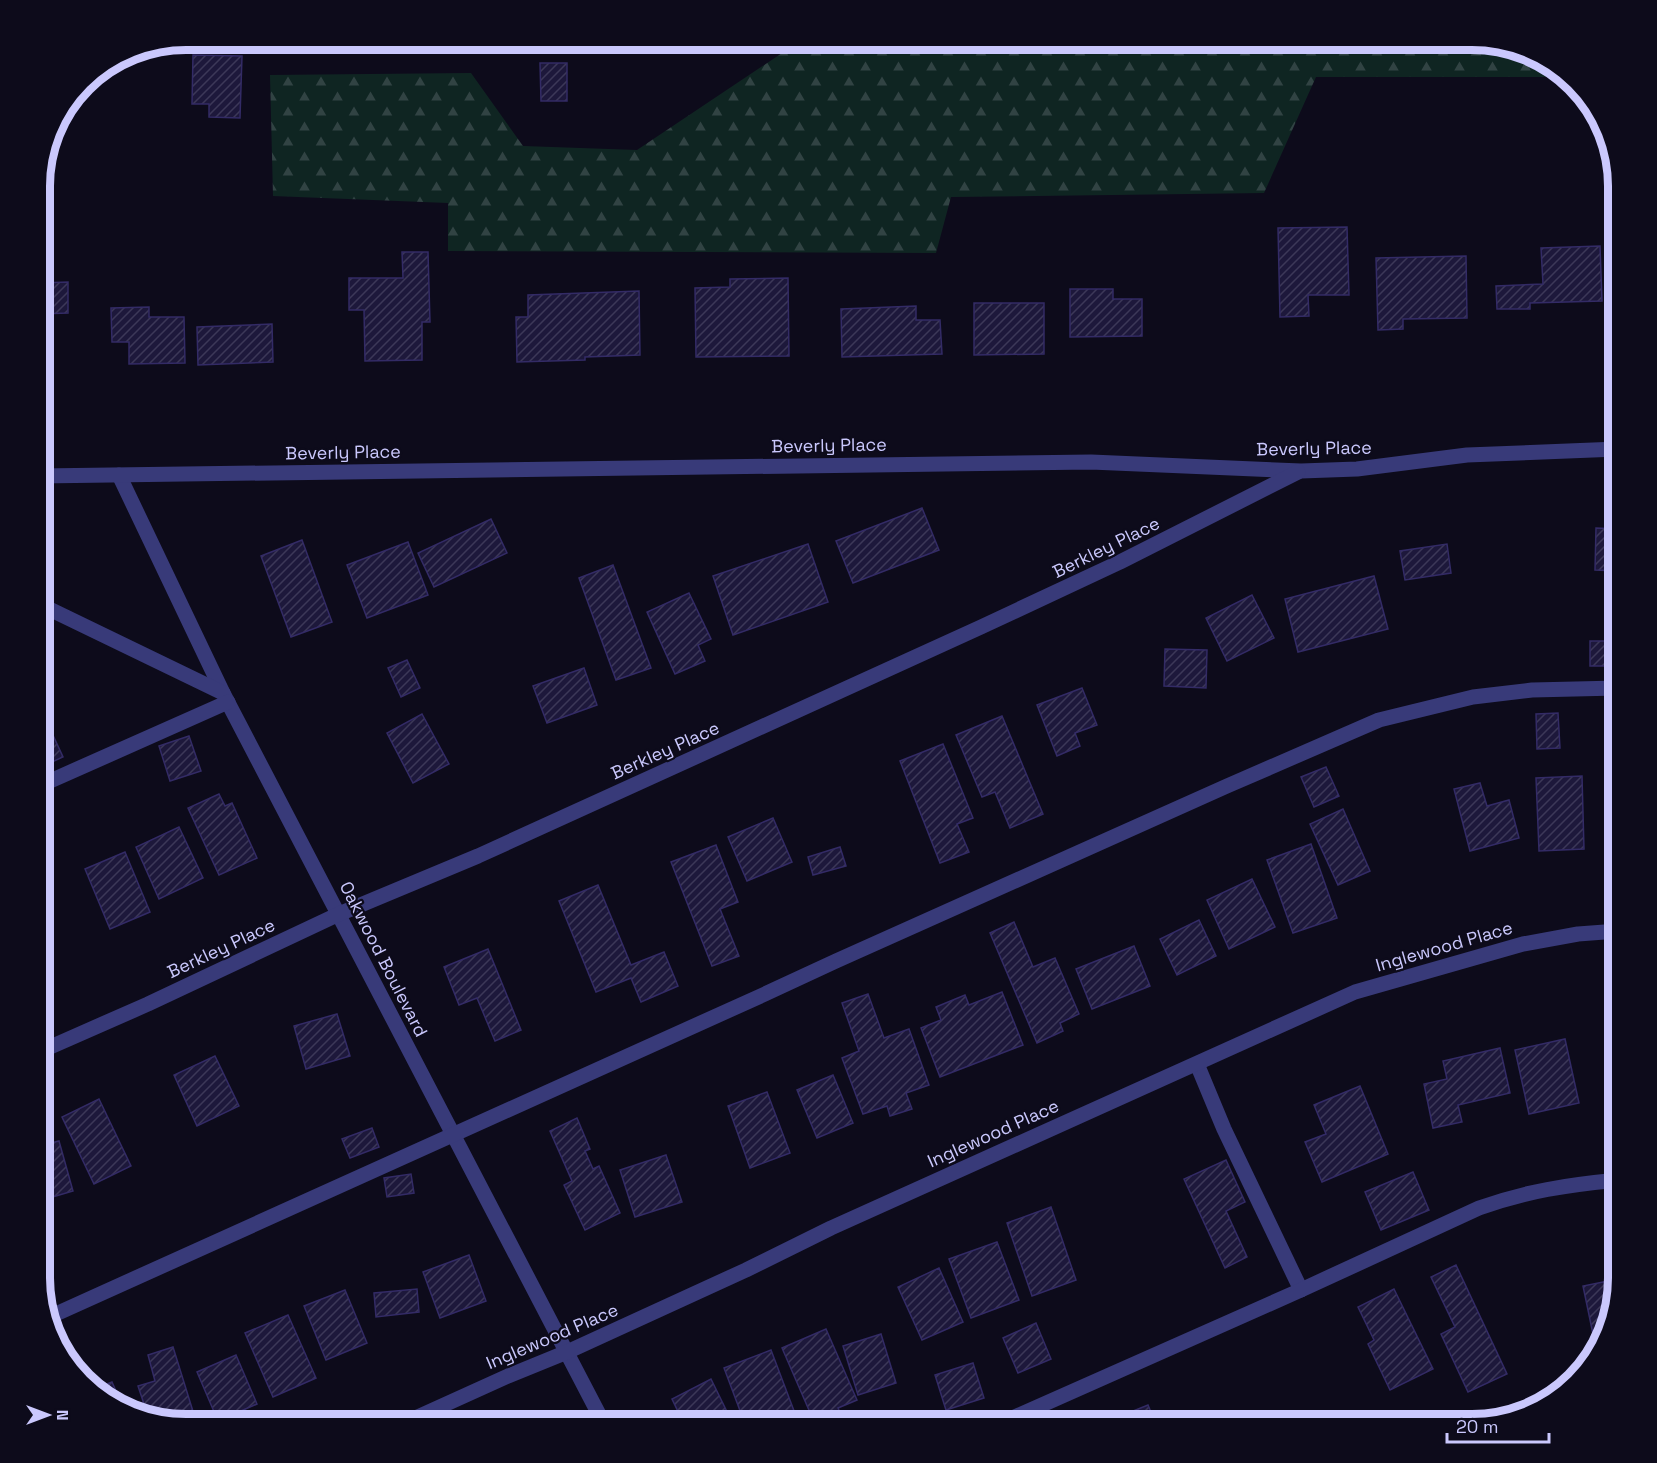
<svg xmlns="http://www.w3.org/2000/svg" width="1657" height="1463" font-family="'Space Grotesk',sans-serif">
<style>
.forest{fill:url(#forest-firs)}
.building{fill:url(#building-hatch);stroke:#332b66;stroke-width:1.5}
.lines{fill:none;stroke-linecap:round;stroke-linejoin:round}
.minor{stroke:#383a79;stroke-width:15}
.labels{text-anchor:middle;dominant-baseline:central;stroke-width:4.5;stroke-linejoin:round;paint-order:stroke}
.street-label{font-size:18px;fill:#cac8fd;stroke:#0d0b1b}
.rim{fill:none;stroke:#cac8fd;stroke-width:8}
</style>
<defs>
<pattern id="forest-firs" width="22" height="20" patternUnits="userSpaceOnUse" patternTransform="scale(1.5)"><rect width="22" height="20" fill="#0f2522"/><path d="M5 1l3.5 6h-7zM16 11l3.5 6h-7z" fill="#314343"/></pattern>
<pattern id="building-hatch" width="6" height="6" patternUnits="userSpaceOnUse" patternTransform="scale(1.5)"><rect width="6" height="6" fill="#1d183b"/><path d="M-1 1l2-2M0 6l6-6M5 7l2-2" fill="none" stroke="#3c3858"/></pattern>
</defs>
<rect width="100%" height="100%" fill="#0d0b1b"/>
<path class="forest" d="M 982,39 L 1471,39 L 1528,50 L 1568,77 L 1316,77 L 1264,193 L 951,197 L 936,253 L 448,251 L 448,203 L 273,196 L 270,75 L 471,73 L 523,146 L 637,150 L 794,45 L 982,46 Z"/>
<g class="building">
<path d="M 193,55 L 242,56 L 240,118 L 209,117 L 209,104 L 192,104 Z"/>
<path d="M 540,63 L 567,63 L 567,101 L 541,101 Z"/>
<path d="M 1347,227 L 1349,295 L 1308,295 L 1309,316 L 1280,317 L 1278,228 Z"/>
<path d="M 1600,246 L 1602,301 L 1530,303 L 1530,309 L 1497,309 L 1496,286 L 1543,284 L 1541,248 Z"/>
<path d="M 402,252 L 428,252 L 430,322 L 422,322 L 422,360 L 365,361 L 364,310 L 349,310 L 349,278 L 403,278 Z"/>
<path d="M 1466,256 L 1467,318 L 1403,319 L 1403,329 L 1378,330 L 1376,258 Z"/>
<path d="M 788,278 L 789,356 L 696,357 L 695,288 L 730,287 L 730,279 Z"/>
<path d="M 68,282 L 68,313 L 39,314 L 39,283 Z"/>
<path d="M 1070,289 L 1113,289 L 1113,299 L 1142,299 L 1142,336 L 1070,337 Z"/>
<path d="M 639,291 L 640,355 L 585,357 L 585,360 L 517,362 L 516,317 L 528,317 L 528,295 Z"/>
<path d="M 974,303 L 1044,303 L 1044,354 L 974,355 Z"/>
<path d="M 916,306 L 916,320 L 940,320 L 942,354 L 842,357 L 841,309 Z"/>
<path d="M 149,307 L 149,317 L 184,317 L 185,363 L 129,364 L 129,342 L 112,342 L 111,308 Z"/>
<path d="M 272,324 L 273,362 L 198,365 L 197,327 Z"/>
<path d="M 922,508 L 939,550 L 853,583 L 836,541 Z"/>
<path d="M 491,519 L 507,553 L 434,587 L 418,553 Z"/>
<path d="M 1596,528 L 1618,529 L 1618,571 L 1595,570 Z"/>
<path d="M 302,540 L 332,622 L 291,637 L 261,556 Z"/>
<path d="M 408,542 L 428,595 L 367,618 L 347,565 Z"/>
<path d="M 808,544 L 828,602 L 733,635 L 713,576 Z"/>
<path d="M 1447,544 L 1451,573 L 1405,580 L 1400,551 Z"/>
<path d="M 613,565 L 651,668 L 616,680 L 579,578 Z"/>
<path d="M 1374,576 L 1388,629 L 1298,652 L 1285,599 Z"/>
<path d="M 689,593 L 711,639 L 698,645 L 705,661 L 675,674 L 647,612 Z"/>
<path d="M 1252,595 L 1274,638 L 1227,661 L 1206,618 Z"/>
<rect x="1590" y="641" width="28" height="25"/>
<path d="M 1165,649 L 1207,650 L 1206,688 L 1164,686 Z"/>
<path d="M 407,660 L 420,688 L 401,697 L 388,668 Z"/>
<path d="M 584,668 L 597,705 L 547,723 L 533,686 Z"/>
<path d="M 1082,688 L 1097,725 L 1075,733 L 1080,746 L 1057,756 L 1037,705 Z"/>
<path d="M 39,705 L 63,757 L 39,768 Z"/>
<path d="M 1558,713 L 1560,748 L 1537,749 L 1536,714 Z"/>
<path d="M 422,714 L 449,764 L 413,783 L 387,733 Z"/>
<path d="M 1002,716 L 1043,814 L 1010,828 L 995,792 L 982,797 L 956,735 Z"/>
<path d="M 189,736 L 201,771 L 170,781 L 159,746 Z"/>
<path d="M 943,744 L 973,818 L 957,824 L 969,852 L 940,863 L 900,761 Z"/>
<path d="M 1326,767 L 1339,796 L 1314,807 L 1301,777 Z"/>
<path d="M 1582,776 L 1584,849 L 1539,851 L 1536,778 Z"/>
<path d="M 1480,783 L 1487,806 L 1509,800 L 1519,838 L 1470,851 L 1454,789 Z"/>
<path d="M 219,794 L 225,806 L 232,803 L 257,858 L 219,875 L 188,808 Z"/>
<path d="M 1343,809 L 1370,871 L 1338,885 L 1310,824 Z"/>
<path d="M 773,818 L 792,862 L 747,881 L 728,837 Z"/>
<path d="M 179,827 L 203,878 L 159,899 L 136,847 Z"/>
<path d="M 1311,844 L 1337,918 L 1293,933 L 1267,860 Z"/>
<path d="M 716,845 L 738,902 L 720,909 L 739,956 L 712,966 L 671,862 Z"/>
<path d="M 840,847 L 846,866 L 813,875 L 808,857 Z"/>
<path d="M 125,852 L 150,912 L 110,929 L 85,869 Z"/>
<path d="M 1252,879 L 1275,927 L 1229,949 L 1207,900 Z"/>
<path d="M 598,885 L 631,965 L 664,952 L 678,986 L 641,1002 L 631,978 L 596,992 L 559,901 Z"/>
<path d="M 1199,920 L 1216,956 L 1177,975 L 1160,939 Z"/>
<path d="M 1014,922 L 1033,967 L 1055,958 L 1079,1014 L 1060,1023 L 1063,1031 L 1037,1043 L 990,933 Z"/>
<path d="M 1134,946 L 1150,986 L 1092,1009 L 1076,969 Z"/>
<path d="M 488,949 L 521,1030 L 495,1041 L 477,998 L 459,1005 L 444,967 Z"/>
<path d="M 1002,992 L 1023,1045 L 940,1077 L 921,1028 L 941,1020 L 936,1007 L 965,995 L 969,1005 Z"/>
<path d="M 868,994 L 884,1038 L 909,1029 L 929,1085 L 906,1093 L 912,1109 L 890,1116 L 887,1106 L 863,1114 L 842,1058 L 859,1051 L 842,1003 Z"/>
<path d="M 337,1014 L 350,1056 L 306,1069 L 294,1026 Z"/>
<path d="M 1565,1039 L 1579,1103 L 1529,1114 L 1515,1050 Z"/>
<path d="M 1500,1048 L 1510,1093 L 1458,1105 L 1462,1122 L 1433,1128 L 1424,1084 L 1447,1079 L 1443,1061 Z"/>
<path d="M 215,1056 L 239,1106 L 197,1126 L 174,1075 Z"/>
<path d="M 833,1075 L 853,1123 L 817,1138 L 797,1090 Z"/>
<path d="M 1360,1086 L 1388,1154 L 1322,1182 L 1305,1142 L 1326,1134 L 1314,1105 Z"/>
<path d="M 767,1092 L 790,1153 L 750,1168 L 728,1106 Z"/>
<path d="M 99,1099 L 131,1166 L 94,1184 L 62,1117 Z"/>
<path d="M 577,1118 L 590,1149 L 585,1151 L 593,1169 L 599,1166 L 620,1213 L 585,1230 L 564,1185 L 572,1181 L 550,1131 Z"/>
<path d="M 372,1128 L 379,1147 L 350,1158 L 342,1139 Z"/>
<path d="M 59,1141 L 73,1191 L 39,1201 L 39,1146 Z"/>
<path d="M 666,1155 L 682,1202 L 635,1217 L 620,1170 Z"/>
<path d="M 1226,1160 L 1245,1202 L 1226,1211 L 1247,1257 L 1225,1268 L 1184,1179 Z"/>
<path d="M 1413,1172 L 1429,1210 L 1381,1230 L 1365,1192 Z"/>
<path d="M 411,1174 L 414,1193 L 387,1197 L 384,1178 Z"/>
<path d="M 1051,1207 L 1076,1280 L 1032,1296 L 1007,1223 Z"/>
<path d="M 997,1242 L 1019,1300 L 971,1318 L 949,1259 Z"/>
<path d="M 469,1255 L 486,1301 L 440,1318 L 423,1272 Z"/>
<path d="M 1456,1265 L 1507,1374 L 1468,1392 L 1441,1334 L 1455,1327 L 1431,1277 Z"/>
<path d="M 939,1268 L 963,1322 L 922,1340 L 898,1287 Z"/>
<path d="M 1618,1279 L 1607,1334 L 1601,1343 L 1595,1344 L 1583,1286 Z"/>
<path d="M 417,1289 L 419,1312 L 376,1317 L 374,1293 Z"/>
<path d="M 1394,1289 L 1433,1369 L 1390,1390 L 1368,1344 L 1374,1340 L 1358,1307 Z"/>
<path d="M 345,1290 L 367,1343 L 326,1360 L 304,1306 Z"/>
<path d="M 288,1315 L 316,1378 L 273,1397 L 245,1333 Z"/>
<path d="M 1036,1323 L 1051,1359 L 1018,1373 L 1003,1338 Z"/>
<path d="M 826,1329 L 857,1400 L 838,1408 L 845,1424 L 815,1424 L 782,1348 Z"/>
<path d="M 881,1334 L 896,1383 L 858,1395 L 843,1346 Z"/>
<path d="M 173,1347 L 196,1421 L 187,1424 L 148,1416 L 138,1386 L 155,1381 L 148,1355 Z"/>
<path d="M 771,1350 L 799,1424 L 770,1424 L 768,1419 L 755,1424 L 745,1424 L 724,1368 Z"/>
<path d="M 236,1355 L 257,1404 L 218,1421 L 197,1372 Z"/>
<path d="M 973,1363 L 984,1398 L 946,1410 L 935,1375 Z"/>
<path d="M 711,1379 L 733,1424 L 684,1424 L 672,1399 Z"/>
<path d="M 112,1382 L 124,1409 L 94,1389 Z"/>
<path d="M 1148,1405 L 1156,1424 L 1125,1424 L 1121,1416 Z"/>
</g>
<g class="lines">
<g class="minor">
<path d="M 119,475 L 223,693"/>
<path d="M 39,476 L 1091,462 L 1301,471 L 1357,469 L 1467,455 L 1618,449"/>
<path d="M 39,604 L 223,693 L 604,1424"/>
<path d="M 39,786 L 228,702"/>
<path d="M 39,1052 L 148,1004 L 339,914 L 478,856 L 981,627 L 1120,562 L 1298,472"/>
<path d="M 1197,1064 L 1224,1129 L 1301,1290"/>
<path d="M 47,1318 L 765,994 L 836,961 L 1227,786 L 1379,720 L 1473,697 L 1532,690 L 1618,688"/>
<path d="M 402,1424 L 508,1376 L 567,1352 L 746,1270 L 831,1228 L 1355,992 L 1523,944 L 1578,934 L 1618,931"/>
<path d="M 999,1424 L 1301,1290 L 1479,1208 C 1527,1191 1567,1185 1618,1180"/>
</g>
</g>
<g class="labels">
<g class="street-label">
<text transform="translate(829 445) rotate(-1)">Beverly Place</text>
<text transform="translate(1314 448) rotate(-1)">Beverly Place</text>
<text transform="translate(343 452) rotate(-1)">Beverly Place</text>
<text transform="translate(1106 547) rotate(-26)">Berkley Place</text>
<text transform="translate(665 750) rotate(-24)">Berkley Place</text>
<text transform="translate(1444 946) rotate(-16)">Inglewood Place</text>
<text transform="translate(221 948) rotate(-25)">Berkley Place</text>
<text transform="translate(384 959) rotate(63)">Oakwood Boulevard</text>
<text transform="translate(993 1133) rotate(-24)">Inglewood Place</text>
<text transform="translate(552 1336) rotate(-23)">Inglewood Place</text>
</g>
</g>
<path d="M0 0H1657V1463H0ZM186 50H1472A136 136 0 0 1 1608 186V1278A136 136 0 0 1 1472 1414H186A136 136 0 0 1 50 1278V186A136 136 0 0 1 186 50Z" fill="#0d0b1b" fill-rule="evenodd"/>
<path class="rim" d="M186 50H1472A136 136 0 0 1 1608 186V1278A136 136 0 0 1 1472 1414H186A136 136 0 0 1 50 1278V186A136 136 0 0 1 186 50Z"/>
<g transform="translate(48 1415) rotate(90)" stroke="#0d0b1b" stroke-width="4.5" paint-order="stroke">
<path d="M0-4.5L10 22L0 15L-10 22Z" fill="#cac8fd"/>
<text y="-9" font-size="16" font-weight="bold" text-anchor="middle" fill="#cac8fd">N</text>
</g>
<path d="M1447 1433v9h102v-9" fill="none" stroke="#cac8fd" stroke-width="3"/>
<text x="1456" y="1433" font-size="18" fill="#cac8fd" stroke="#0d0b1b" stroke-width="4.5" paint-order="stroke">20 m</text>
</svg>
